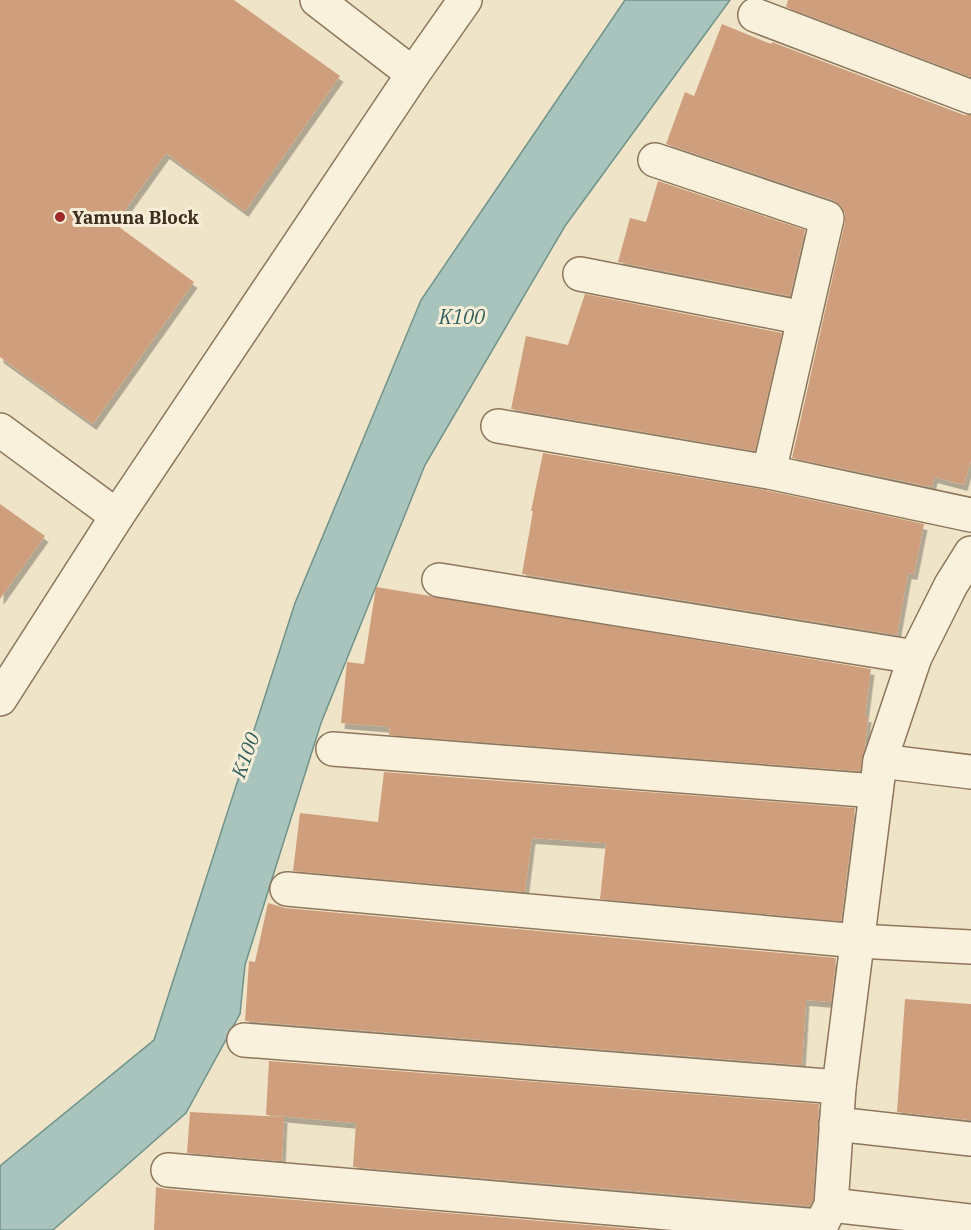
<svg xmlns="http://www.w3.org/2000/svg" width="971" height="1230" font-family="'IBM Plex Serif',serif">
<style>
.water{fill:#a9c4bc;stroke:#6f938a;stroke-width:1.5}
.building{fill:#cf9f7d;filter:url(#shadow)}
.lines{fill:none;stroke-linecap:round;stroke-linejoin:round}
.minor-casing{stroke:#8d765c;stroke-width:36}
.minor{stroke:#faf1dc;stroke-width:33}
.poi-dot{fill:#9e2a2b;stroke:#f7eed8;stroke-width:2}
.labels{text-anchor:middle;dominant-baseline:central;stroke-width:6;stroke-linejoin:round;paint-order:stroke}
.poi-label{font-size:18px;font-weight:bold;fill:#3d2e20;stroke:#f7eed8;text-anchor:start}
.water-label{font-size:20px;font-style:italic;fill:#2f5d5a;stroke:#f7eed8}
</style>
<defs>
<filter id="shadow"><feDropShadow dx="3.5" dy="6" stdDeviation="0" flood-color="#0004"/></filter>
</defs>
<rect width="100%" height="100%" fill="#f0e4c8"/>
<path class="water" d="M 625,0 L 730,0 L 565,226 L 425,465 L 321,723 L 245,965 L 240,1014 L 186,1113 L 53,1230 L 0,1230 L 0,1166 L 154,1040 L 295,603 L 421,300 Z"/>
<g class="building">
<path d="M 0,0 L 234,0 L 340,76 L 245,211 L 166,153 L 115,224 L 194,282 L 93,424 L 0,357 Z"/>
<path d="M 788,0 L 971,0 L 971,77 L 786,7 Z"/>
<path d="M 722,24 L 766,42 L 772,44 L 772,42 L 964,115 L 971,115 L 971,460 L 964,485 L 934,477 L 932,487 L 792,458 L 845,222 L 845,214 L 841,206 L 833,200 L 666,144 L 685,92 L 694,96 Z"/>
<path d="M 658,181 L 805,230 L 790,296 L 618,262 L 630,218 L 646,222 Z"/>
<path d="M 585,294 L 782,333 L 755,451 L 511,409 L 526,336 L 568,345 Z"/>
<path d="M 543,453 L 765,490 L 924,524 L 914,574 L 908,573 L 897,635 L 522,574 L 533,511 L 531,511 Z"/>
<path d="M 0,504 L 45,536 L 0,599 Z"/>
<path d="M 376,587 L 871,669 L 865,716 L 868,716 L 865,747 L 860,771 L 389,735 L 390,727 L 341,723 L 347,662 L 364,664 Z"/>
<path d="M 384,772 L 855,808 L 841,921 L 600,899 L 606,843 L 532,838 L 525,892 L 293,871 L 300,813 L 378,822 Z"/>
<path d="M 268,903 L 285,908 L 836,958 L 831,1002 L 806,1000 L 802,1065 L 245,1021 L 249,961 L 255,962 Z"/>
<path d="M 905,999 L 971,1004 L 971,1120 L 897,1112 Z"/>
<path d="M 269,1061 L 819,1104 L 813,1200 L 810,1206 L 353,1167 L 356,1123 L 266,1115 Z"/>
<path d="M 190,1112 L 284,1117 L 282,1161 L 187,1153 Z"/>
<path d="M 156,1187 L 166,1189 L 647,1230 L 154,1230 Z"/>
</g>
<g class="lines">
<g class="minor-casing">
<g id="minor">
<path d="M 755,15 L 971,97"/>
<path d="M 413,74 L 465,0"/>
<path d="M 655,160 L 827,218 L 769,472"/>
<path d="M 580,274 L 804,318"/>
<path d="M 498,426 L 769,472 L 971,515"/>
<path d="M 0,430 L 117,516"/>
<path d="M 439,580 L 915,657"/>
<path d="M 0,699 L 117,516 L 413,74 L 317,0"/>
<path d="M 333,749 L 876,791"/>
<path d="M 880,761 L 971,772"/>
<path d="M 287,889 L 858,941 L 971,947"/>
<path d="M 244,1040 L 839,1087"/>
<path d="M 836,1124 L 971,1139"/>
<path d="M 168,1170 L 819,1226"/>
<path d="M 831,1205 L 971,1221"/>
<path d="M 819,1230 L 831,1205 L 839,1087 L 880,761 L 915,657 L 951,585 L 971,553"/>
</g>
</g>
<use href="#minor" class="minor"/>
</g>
<circle class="poi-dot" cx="60" cy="217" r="6"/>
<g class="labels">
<g class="poi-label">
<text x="72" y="217">Yamuna Block</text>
</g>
<g class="water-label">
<text x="462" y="316">K100</text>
<text transform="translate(245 755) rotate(-70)">K100</text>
</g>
</g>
</svg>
